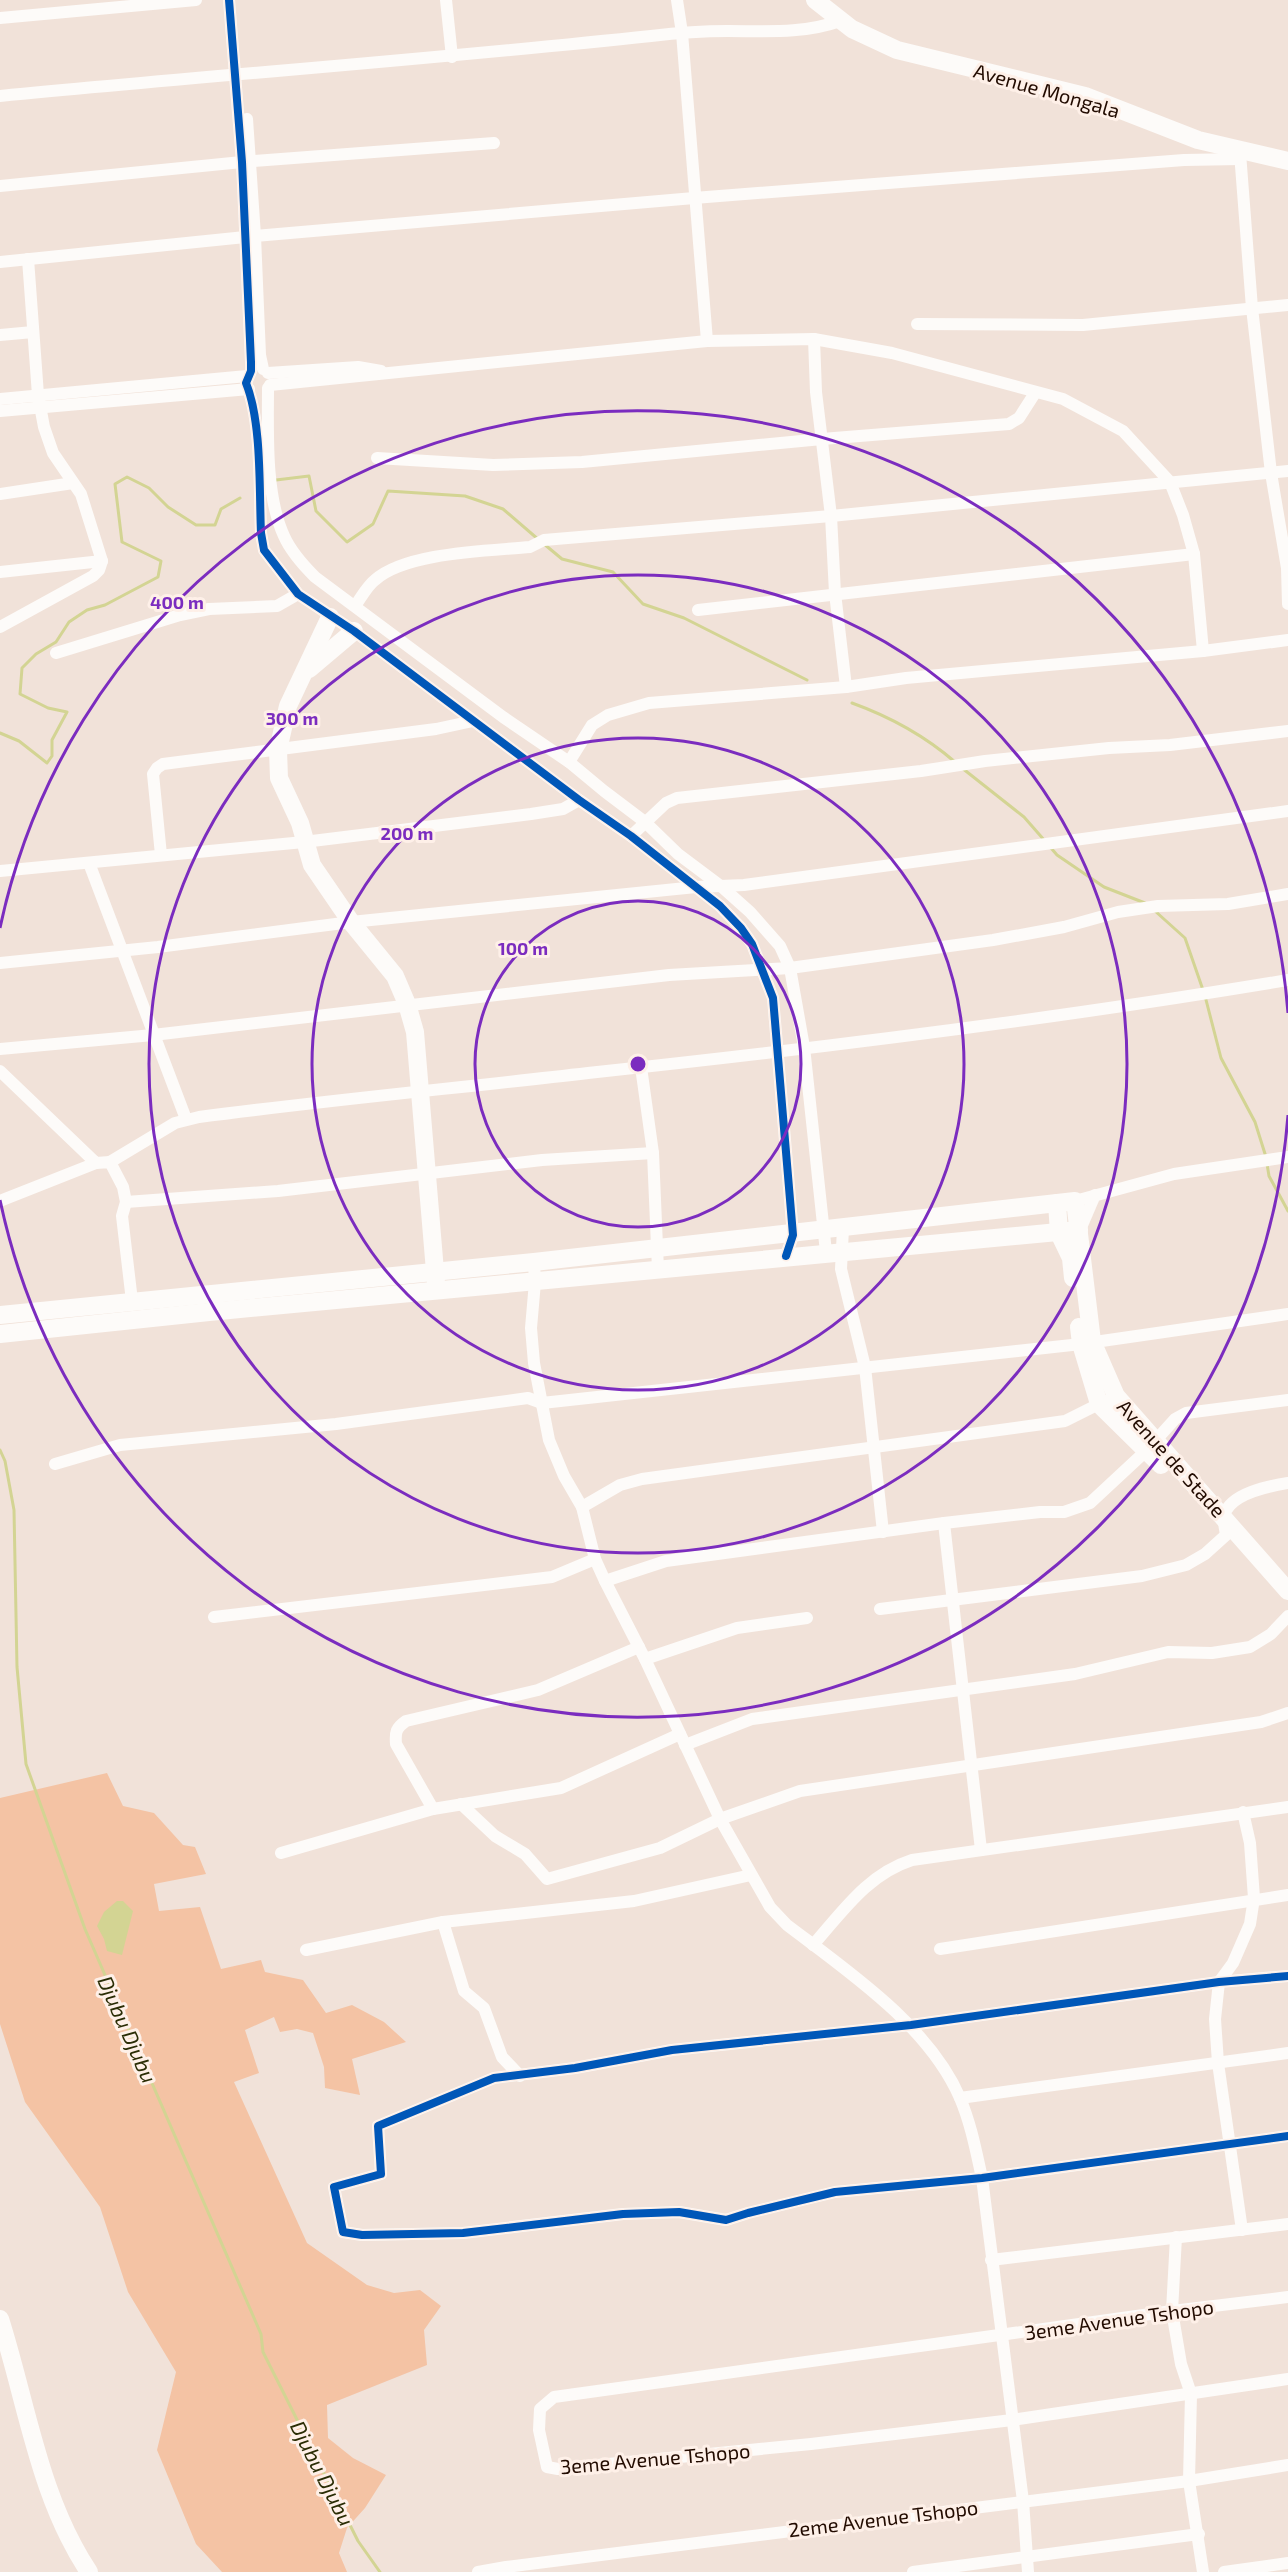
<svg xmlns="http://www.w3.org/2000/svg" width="1288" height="2572" font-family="'Exo 2',sans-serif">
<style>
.green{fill:#f4c3a4}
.water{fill:#d3d493}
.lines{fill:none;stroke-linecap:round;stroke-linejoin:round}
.stream{stroke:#d3d493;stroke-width:3}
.street{stroke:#fdfbf9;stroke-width:12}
.secondary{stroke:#fdfbf9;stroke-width:18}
.cycleway-casing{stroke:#fef0e8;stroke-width:11}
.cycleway{stroke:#0057b8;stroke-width:8}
.ring{fill:none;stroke:#7b2cbf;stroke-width:3}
.labels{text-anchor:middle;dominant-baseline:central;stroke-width:6;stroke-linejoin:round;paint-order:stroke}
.street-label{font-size:20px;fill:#220b00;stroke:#fef0e8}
.water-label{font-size:21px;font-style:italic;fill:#2a2d05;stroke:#fef0e8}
.centre{fill:#7b2cbf;stroke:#fef0e8;stroke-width:3}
.ring-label{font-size:18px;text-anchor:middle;font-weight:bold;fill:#7b2cbf;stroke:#fef0e8;stroke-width:6;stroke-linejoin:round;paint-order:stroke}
</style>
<rect width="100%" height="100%" fill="#f1e2d9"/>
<path class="green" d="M 107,1773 L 123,1806 L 154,1813 L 183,1845 L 195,1847 L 206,1874 L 154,1884 L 159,1911 L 200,1907 L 221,1969 L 261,1960 L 265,1972 L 303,1980 L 326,2013 L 352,2005 L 384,2022 L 406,2042 L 352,2059 L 360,2095 L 325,2088 L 324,2067 L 313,2033 L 297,2029 L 280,2032 L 274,2017 L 245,2030 L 259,2073 L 234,2082 L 307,2243 L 367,2285 L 394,2293 L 420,2290 L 441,2306 L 424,2330 L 427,2365 L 327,2405 L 328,2438 L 353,2458 L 386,2475 L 365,2508 L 347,2528 L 339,2553 L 347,2572 L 222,2572 L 196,2544 L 157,2450 L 176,2372 L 128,2292 L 100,2207 L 25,2102 L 0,2024 L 0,1798 Z"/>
<path class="water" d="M 117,1901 L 123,1901 L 133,1911 L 122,1955 L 107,1951 L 104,1939 L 97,1926 L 104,1912 Z"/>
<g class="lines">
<g class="stream">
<path d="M 276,480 L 309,476 L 316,511 L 347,542 L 373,524 L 388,491 L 465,496 L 503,509 L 539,540"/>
<path d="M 544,544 L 562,559 L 613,572 L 643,604 L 684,618 L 807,680"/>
<path d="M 852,703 C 888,716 925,736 955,762"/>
<path d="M 0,733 L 19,741 L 47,763 L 52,756 L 52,740 L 67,712 L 48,708 L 20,694 L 22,668 L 36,654 L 56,642 L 69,622 L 87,610 L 105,605 L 158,577 L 161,561 L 122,542 L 115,484 L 127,477 L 149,488 L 168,507 L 196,525 L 215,525 L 221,509 L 240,498"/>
<path d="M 962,768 L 1024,817 L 1045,841"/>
<path d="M 1051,848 L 1057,855 L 1104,887 L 1145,903"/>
<path d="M 1155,911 L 1185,938 L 1203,990"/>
<path d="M 1205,996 L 1221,1058 L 1255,1122 L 1266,1157"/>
<path d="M 1267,1164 L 1269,1176 L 1288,1211"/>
<path d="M 0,1450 L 5,1461 L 14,1510 L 17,1667 L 26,1764 L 85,1929 L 261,2334 L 263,2352 L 358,2541 L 380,2572"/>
</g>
<g class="street">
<path d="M 229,0 L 242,162 L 251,362 L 251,371 L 246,383 C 262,423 259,488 261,533 L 264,550 L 298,594 L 354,631 L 579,800 L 631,836 L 720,906 L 741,928 L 752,944 L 773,998 L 793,1235 L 786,1256"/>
<path d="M 446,0 L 452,57"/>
<path d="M 677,0 L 682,33 L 707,341"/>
<path d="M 0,18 L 196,0"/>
<path d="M 0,96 C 217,75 434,59 651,36 C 676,33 702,31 728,31 C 766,31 803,34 840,21"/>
<path d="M 247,119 L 255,236 L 260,355 L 263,369"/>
<path d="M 1240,153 L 1252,308 L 1271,473 L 1287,568 L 1288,604"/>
<path d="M 0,186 L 242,162 L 494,143"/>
<path d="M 0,262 L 255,236 L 694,198 L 1184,160 L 1240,159"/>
<path d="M 917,324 L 1083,325 L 1288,305"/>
<path d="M 0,335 L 33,332"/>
<path d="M 814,339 L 816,392 L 831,516 L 835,593 L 846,687"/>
<path d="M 268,373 L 358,367 L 381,371"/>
<path d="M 270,385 L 707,341 L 814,339 L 892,353 L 1063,399 L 1123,431 L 1170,482 L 1183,515 L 1194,554 L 1203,651"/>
<path d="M 268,388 C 268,433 265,495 284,536 C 291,552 303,565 315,577 L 503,717 L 569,762 L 604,791 L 645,822 L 678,854 L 722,887 L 750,912 L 780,946 L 790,968 L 804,1047 L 826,1252"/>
<path d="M 0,399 L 247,376"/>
<path d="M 0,411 L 249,389"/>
<path d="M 377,458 L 493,465 L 582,462 L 822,439 L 1009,424 L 1019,418 L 1035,393"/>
<path d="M 0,494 L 73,483"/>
<path d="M 0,572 L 102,561"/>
<path d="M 355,606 C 361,598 367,586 375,580 C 406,552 489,551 530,547 L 544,540 L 831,516 L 1288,471"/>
<path d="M 698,610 L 1194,554"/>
<path d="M 0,627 L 93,576 L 99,570 L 102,561 L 81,494 L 53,453 L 44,427 L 38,395 L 28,259"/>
<path d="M 56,653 L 180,615 L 209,609 L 277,606 L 298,594"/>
<path d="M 569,762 L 592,725 L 608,715 L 649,703 L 846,687 L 906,678 L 1203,651 L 1288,640"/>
<path d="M 631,836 L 666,803 L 677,798 L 921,771 L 985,761 L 1109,748 L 1170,745 L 1288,731"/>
<path d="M 161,855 L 153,774 L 157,768 L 163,764 L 436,729 L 473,721"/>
<path d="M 89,863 L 186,1119"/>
<path d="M 0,871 L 304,842 L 531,814 L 563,809 L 579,800"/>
<path d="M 0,963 L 158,947 L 351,922 L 696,887 L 744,885 L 1288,811"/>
<path d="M 0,1049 L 153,1035 L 669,975 L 790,968 L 993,940 L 1064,927 L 1118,912 L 1158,906 L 1228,904 L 1288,894"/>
<path d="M 641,1067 L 653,1153 L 658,1270"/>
<path d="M 0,1071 L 96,1163 L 110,1162 L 123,1187 L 126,1202 L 122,1216 L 132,1301"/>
<path d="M 110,1162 L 175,1123 L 199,1117 C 329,1100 458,1088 588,1073 C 822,1048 1056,1019 1288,980"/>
<path d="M 0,1201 L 96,1163"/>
<path d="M 1075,1201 L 1174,1174 L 1288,1157"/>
<path d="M 126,1202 L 278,1191 L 542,1160 L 653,1153"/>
<path d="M 843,1228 L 841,1269 L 865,1367 L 883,1532"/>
<path d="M 1080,1230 L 1095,1195"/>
<path d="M 534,1262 L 535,1282 L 531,1328 L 534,1363 L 549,1440 L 564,1476 L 582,1507 L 595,1559 L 605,1581 L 645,1659 L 720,1819 L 770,1907 L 787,1925 C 849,1972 929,2026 960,2098 C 971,2124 976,2151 982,2178 L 1023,2501 L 1028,2572"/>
<path d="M 55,1464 L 120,1445 L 336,1424 L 528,1398 L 542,1403 L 1081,1344 L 1288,1314"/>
<path d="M 582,1507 L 620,1485 L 642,1479 L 1065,1421 L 1105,1401"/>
<path d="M 944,1523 L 981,1850"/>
<path d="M 605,1581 L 666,1561 L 944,1523 L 1040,1512 L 1064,1512 L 1090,1503 L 1147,1450 L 1175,1419 L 1186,1413 L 1288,1400"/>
<path d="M 880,1609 L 1142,1576 L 1186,1565 L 1205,1554 L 1226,1535 C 1225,1529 1223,1520 1224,1515 C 1231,1493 1269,1486 1288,1483"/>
<path d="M 214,1617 L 552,1577 L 595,1559"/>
<path d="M 645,1659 L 737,1628 L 807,1618"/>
<path d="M 685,1745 L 752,1719 L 1075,1674 L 1168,1652 L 1212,1653 L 1250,1647 L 1271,1634 L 1288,1616"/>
<path d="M 461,1804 L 495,1836 L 525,1854 L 547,1879 L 660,1848 L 720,1819 L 800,1791 L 1261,1722 L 1288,1713"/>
<path d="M 433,1809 L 396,1744 C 395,1732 396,1728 406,1721 L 538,1690 L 639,1647"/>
<path d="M 281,1853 L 433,1809 L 561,1788 L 680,1734"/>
<path d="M 443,1922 L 464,1991 L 484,2008 L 502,2057 L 520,2076"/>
<path d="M 813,1945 C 843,1911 868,1874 912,1860 L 1288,1807"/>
<path d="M 940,1949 L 1288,1895"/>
<path d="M 306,1950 L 443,1922 L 634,1901 L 751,1875"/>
<path d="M 1288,1976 L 1219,1982 L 911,2025 L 672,2050 L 575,2068 L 494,2078 L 378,2126 L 381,2174 L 334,2187 L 343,2232 L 362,2235 L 463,2233 L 623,2214 L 679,2212 L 726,2220 L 748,2213 L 835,2192 L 982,2178 L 1288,2136"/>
<path d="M 960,2098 L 1288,2053"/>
<path d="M 1242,2230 L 1218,2063 L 1215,2019 L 1219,1982 L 1233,1963 L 1250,1924 L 1254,1898 L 1250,1843 L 1243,1812"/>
<path d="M 1176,2237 L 1172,2311 L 1181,2364 L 1191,2394 L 1189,2481 L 1203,2572"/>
<path d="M 991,2260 L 1288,2224"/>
<path d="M 1288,2297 L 1172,2311 L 554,2397 L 540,2409 L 539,2430 L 547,2467 L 558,2469 L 811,2444 L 1012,2420 L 1288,2379"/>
<path d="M 478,2572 L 506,2567 L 1189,2481 L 1288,2465"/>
<path d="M 913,2572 L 1199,2534"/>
<path d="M 1224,2572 L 1288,2563"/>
</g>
<g class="secondary">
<path d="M 815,0 L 852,29 L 897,50 L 1085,96 L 1198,140 L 1288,161"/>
<path d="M 330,617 L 288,706 L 278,750 L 279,778 L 300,823 L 312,865 L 351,922 L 395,976 L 407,1004 L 415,1032 L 436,1283"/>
<path d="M 309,669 L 354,631"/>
<path d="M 1057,1203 L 1059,1233 L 1071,1258 L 1073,1278"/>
<path d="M 0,1315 L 534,1262 L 1075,1201 L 1092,1341 L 1116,1396 L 1288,1591"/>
<path d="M 1079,1327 L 1081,1344 L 1099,1404 L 1161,1465"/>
<path d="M 0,1334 L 209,1312 L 1079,1230"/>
<path d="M 0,2319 C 27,2404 39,2497 89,2572"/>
</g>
<g class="cycleway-casing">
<g id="cycleway">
<path d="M 229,0 L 242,162 L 251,362 L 251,371 L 246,383 C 262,423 259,488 261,533 L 264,550 L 298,594 L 354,631 L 579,800 L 631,836 L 720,906 L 741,928 L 752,944 L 773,998 L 793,1235 L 786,1256"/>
<path d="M 1288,1976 L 1219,1982 L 911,2025 L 672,2050 L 575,2068 L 494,2078 L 378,2126 L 381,2174 L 334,2187 L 343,2232 L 362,2235 L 463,2233 L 623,2214 L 679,2212 L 726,2220 L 748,2213 L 835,2192 L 982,2178 L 1288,2136"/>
</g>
</g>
<use href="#cycleway" class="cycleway"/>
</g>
<g class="ring">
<circle cx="638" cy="1064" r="163"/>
<circle cx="638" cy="1064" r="326"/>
<circle cx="638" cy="1064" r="489"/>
<path d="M1288 1115A652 652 0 0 1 0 1200M0 928A652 652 0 0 1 1288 1013"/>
</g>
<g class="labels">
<g class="street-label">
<text transform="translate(1047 90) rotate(16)">Avenue Mongala</text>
<text transform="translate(1172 1458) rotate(48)">Avenue de Stade</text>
<text transform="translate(1119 2319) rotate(-8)">3eme Avenue Tshopo</text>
<text transform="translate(655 2458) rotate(-5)">3eme Avenue Tshopo</text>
<text transform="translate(883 2518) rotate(-7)">2eme Avenue Tshopo</text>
</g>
<g class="water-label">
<text transform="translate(128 2029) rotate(66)">Djubu Djubu</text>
<text transform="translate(323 2473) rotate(63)">Djubu Djubu</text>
</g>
</g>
<circle cx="638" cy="1064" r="9" class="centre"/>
<g class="ring-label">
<text x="177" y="609">400 m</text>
<text x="292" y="725">300 m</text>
<text x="407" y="840">200 m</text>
<text x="523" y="955">100 m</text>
</g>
</svg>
